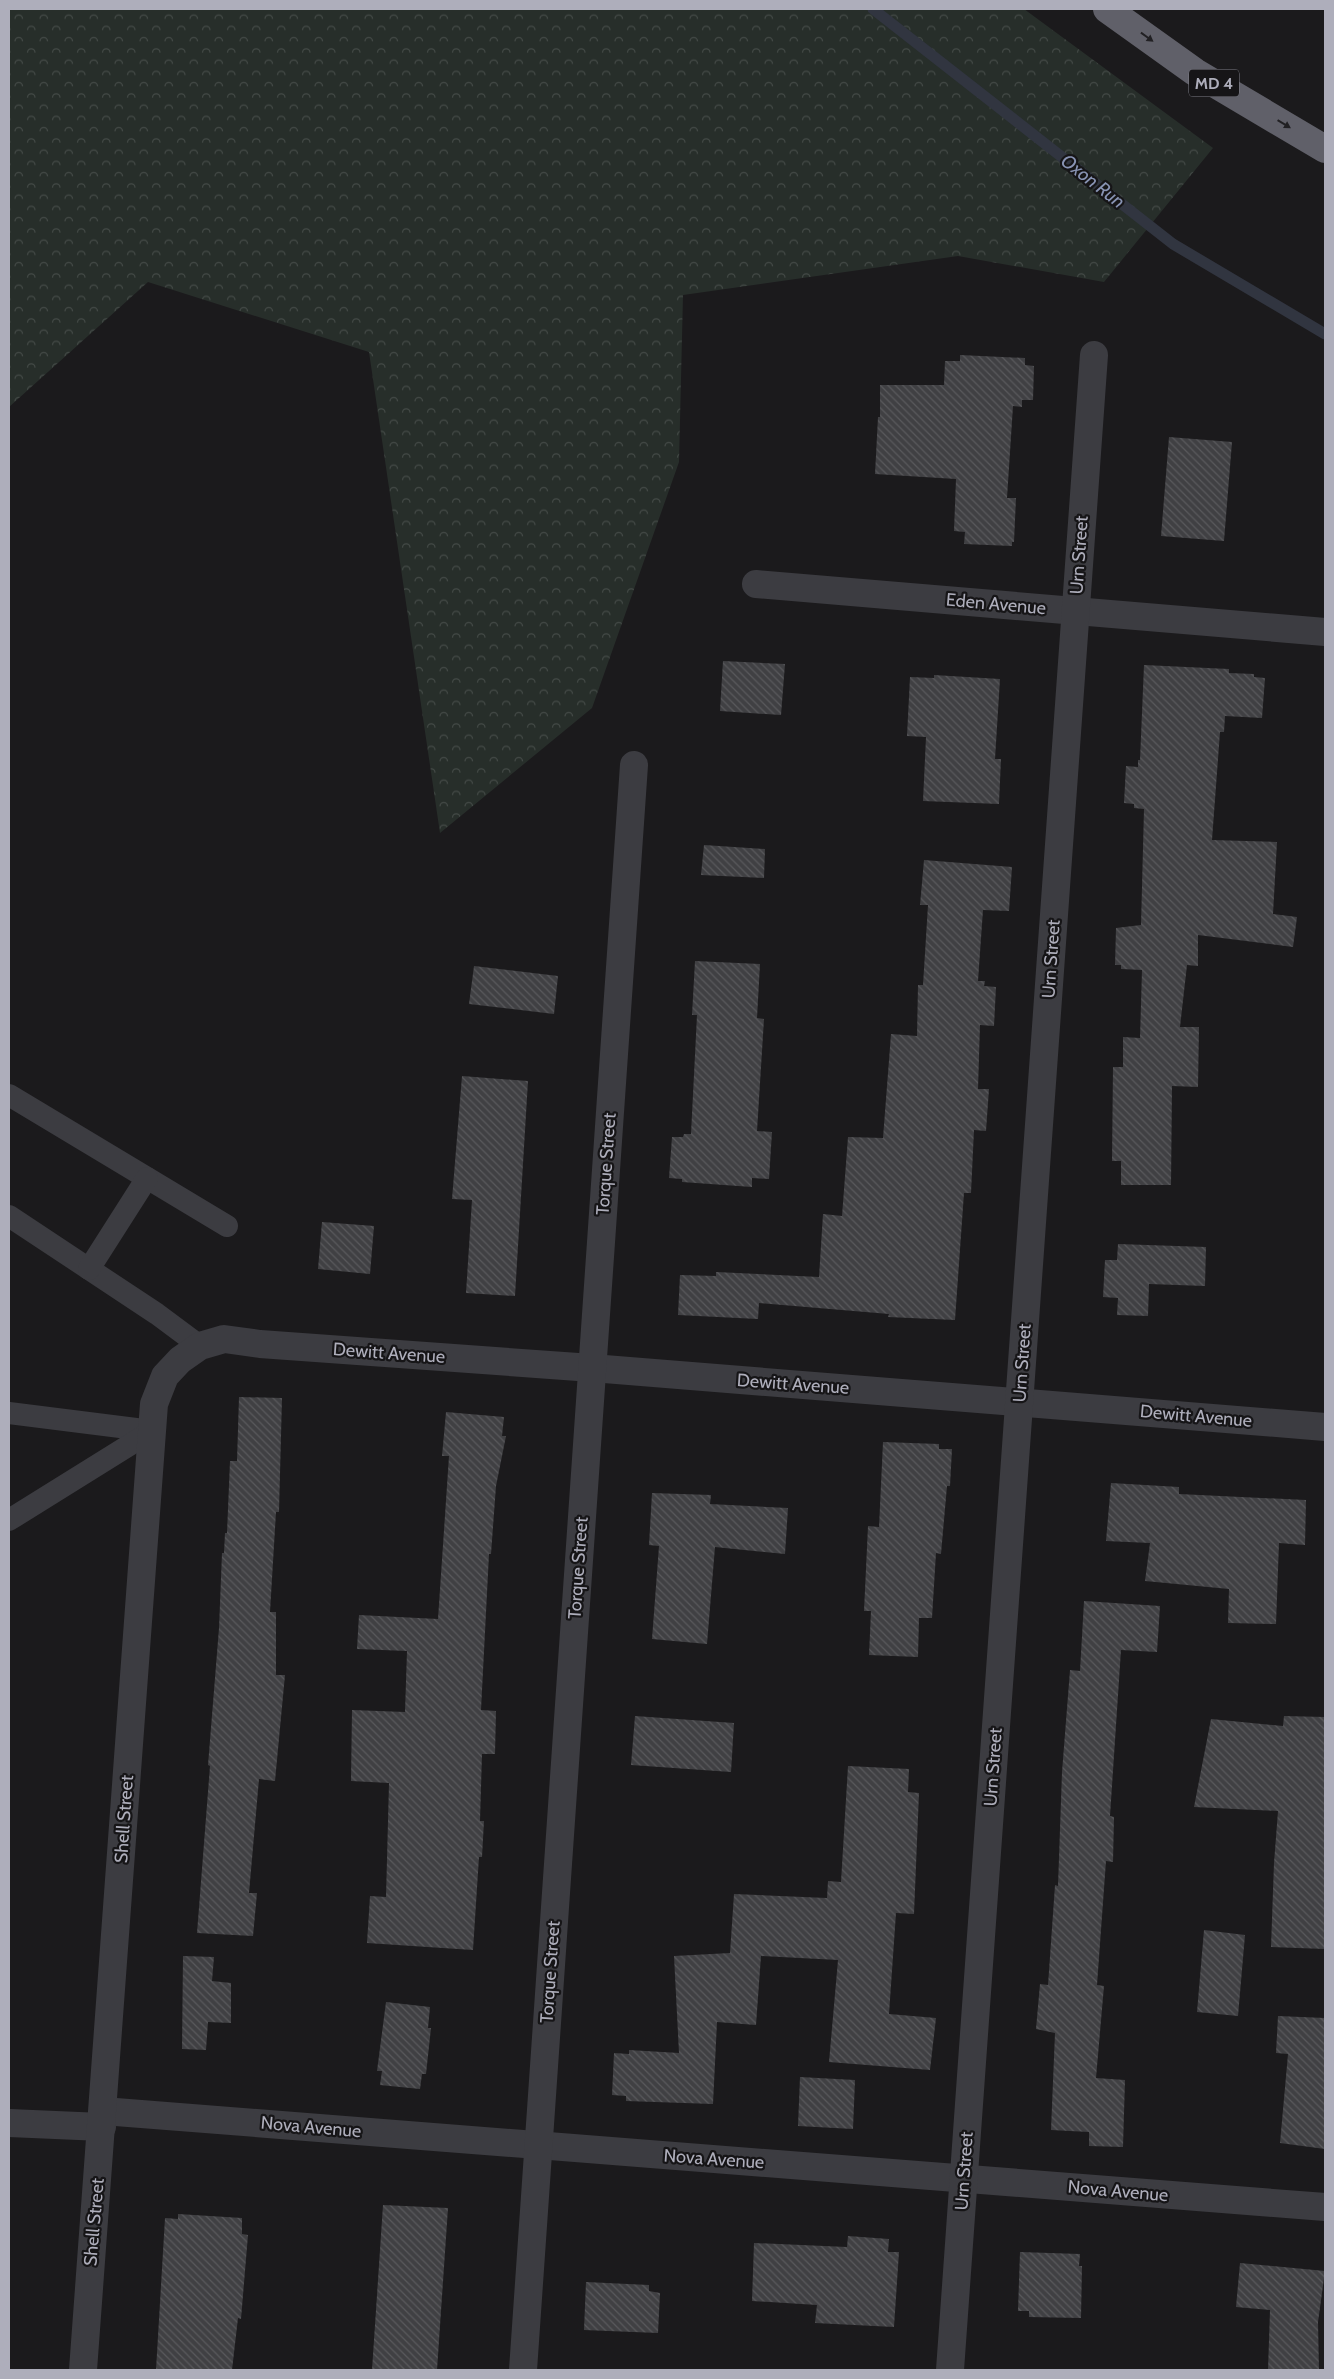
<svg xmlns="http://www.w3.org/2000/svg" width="1334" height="2379" font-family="Cabin,sans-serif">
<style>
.forest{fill:url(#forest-crowns)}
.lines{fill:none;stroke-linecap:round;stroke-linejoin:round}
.stream{stroke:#313540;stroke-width:11}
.building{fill:url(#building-back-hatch)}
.service{stroke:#3c3c41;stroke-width:22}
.minor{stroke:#3c3c41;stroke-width:28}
.trunk{stroke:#606069;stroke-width:28}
.oneway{fill:#212023}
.labels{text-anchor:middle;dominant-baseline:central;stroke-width:4.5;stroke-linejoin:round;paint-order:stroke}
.shield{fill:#161517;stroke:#80808a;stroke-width:1}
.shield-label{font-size:16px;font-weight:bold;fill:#aeaebb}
.street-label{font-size:18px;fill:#aeaebb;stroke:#161517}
.water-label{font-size:19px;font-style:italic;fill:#8893b3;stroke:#161517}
</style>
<defs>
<pattern id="forest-crowns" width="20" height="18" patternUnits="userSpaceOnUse" patternTransform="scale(1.25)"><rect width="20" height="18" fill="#272e2a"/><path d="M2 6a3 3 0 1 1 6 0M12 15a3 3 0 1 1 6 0" fill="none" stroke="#444a47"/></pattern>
<pattern id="building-back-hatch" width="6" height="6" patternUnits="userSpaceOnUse" patternTransform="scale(1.25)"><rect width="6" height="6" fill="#404043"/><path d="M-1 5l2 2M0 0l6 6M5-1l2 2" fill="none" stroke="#59595c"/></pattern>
</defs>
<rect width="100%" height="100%" fill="#1b1a1c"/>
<path class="forest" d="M 9,9 L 1024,9 L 1213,148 L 1104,282 L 958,256 L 683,295 L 679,462 L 592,708 L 440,833 L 369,352 L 148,282 L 9,407 Z"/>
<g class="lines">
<path class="stream" d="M 873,9 L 1173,244 L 1325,334"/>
</g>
<g class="building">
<path d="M 960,355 L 1025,358 L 1025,365 L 1034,366 L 1033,400 L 1022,400 L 1022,407 L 1013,406 L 1007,498 L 1016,498 L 1014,542 L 1012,542 L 1012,546 L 964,544 L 965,532 L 954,531 L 956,479 L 875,474 L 878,417 L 880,417 L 880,385 L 944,385 L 945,361 L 960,361 Z"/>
<path d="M 1169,437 L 1232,442 L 1224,541 L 1161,536 Z"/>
<path d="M 723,661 L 785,664 L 781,715 L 720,711 Z"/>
<path d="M 1144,665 L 1229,669 L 1229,673 L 1254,674 L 1254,677 L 1265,678 L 1262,718 L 1225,716 L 1224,732 L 1220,732 L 1212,840 L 1277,842 L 1273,914 L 1297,917 L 1293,947 L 1198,935 L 1198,966 L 1187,965 L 1180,1027 L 1199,1027 L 1198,1087 L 1172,1086 L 1171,1185 L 1121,1185 L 1121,1161 L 1112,1161 L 1113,1067 L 1123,1067 L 1123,1037 L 1140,1038 L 1142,970 L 1121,969 L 1121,965 L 1115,965 L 1116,928 L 1141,925 L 1144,809 L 1134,808 L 1134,804 L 1124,803 L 1126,766 L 1138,767 L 1138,760 L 1140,760 Z"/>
<path d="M 934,675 L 1000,679 L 995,759 L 1001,759 L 999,804 L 923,801 L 926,737 L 907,736 L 910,677 L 934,678 Z"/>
<path d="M 704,845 L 765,849 L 764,878 L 701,875 Z"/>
<path d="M 924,860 L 1012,867 L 1009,911 L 983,910 L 978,981 L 985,981 L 984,986 L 996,987 L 994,1026 L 980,1025 L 978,1089 L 989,1089 L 986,1131 L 974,1130 L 971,1193 L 964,1193 L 955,1320 L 888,1317 L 889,1314 L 759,1303 L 758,1319 L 678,1315 L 680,1275 L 716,1276 L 716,1272 L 819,1277 L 823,1214 L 842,1216 L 848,1137 L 883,1138 L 891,1034 L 917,1036 L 918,985 L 923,985 L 928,905 L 920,905 Z"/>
<path d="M 695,961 L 760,964 L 757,1018 L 764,1019 L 757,1131 L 772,1132 L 769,1179 L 752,1178 L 752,1187 L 682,1182 L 682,1179 L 669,1178 L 672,1137 L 683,1137 L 684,1134 L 691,1134 L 697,1015 L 692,1015 Z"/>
<path d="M 474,966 L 558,976 L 554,1014 L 469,1004 Z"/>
<path d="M 462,1076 L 528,1081 L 515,1296 L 466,1293 L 472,1200 L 452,1199 Z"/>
<path d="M 322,1222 L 374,1226 L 370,1274 L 318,1269 Z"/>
<path d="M 1118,1244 L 1206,1247 L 1205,1286 L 1149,1284 L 1148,1316 L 1117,1315 L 1118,1298 L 1103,1297 L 1105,1260 L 1117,1260 Z"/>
<path d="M 239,1397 L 282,1398 L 279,1512 L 276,1512 L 270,1612 L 276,1612 L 276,1675 L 285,1675 L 275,1781 L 259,1779 L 249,1893 L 257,1893 L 253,1936 L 197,1933 L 210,1766 L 208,1765 L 219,1628 L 222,1553 L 224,1553 L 225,1533 L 227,1533 L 230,1461 L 237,1461 Z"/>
<path d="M 446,1412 L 504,1417 L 502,1436 L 506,1436 L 496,1486 L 491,1554 L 489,1554 L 481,1710 L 496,1711 L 495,1754 L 482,1754 L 480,1821 L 484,1821 L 482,1857 L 479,1857 L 473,1950 L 367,1943 L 370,1896 L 386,1897 L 389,1783 L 351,1781 L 352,1710 L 405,1712 L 407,1651 L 357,1649 L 359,1615 L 438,1619 L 449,1456 L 442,1456 Z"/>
<path d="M 883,1442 L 939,1444 L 939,1449 L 952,1449 L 950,1486 L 947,1486 L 941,1554 L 936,1553 L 932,1618 L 919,1618 L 918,1657 L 869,1655 L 871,1611 L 864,1611 L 868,1526 L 879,1527 Z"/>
<path d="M 1111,1483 L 1179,1487 L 1179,1494 L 1306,1500 L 1305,1545 L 1279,1543 L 1276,1624 L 1228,1623 L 1229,1589 L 1145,1581 L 1150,1543 L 1106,1541 Z"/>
<path d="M 652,1493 L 711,1495 L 710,1504 L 788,1508 L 785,1554 L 715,1547 L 707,1644 L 652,1639 L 659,1546 L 649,1545 Z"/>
<path d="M 1084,1601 L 1160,1606 L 1157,1652 L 1121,1650 L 1110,1816 L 1114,1817 L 1113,1862 L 1106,1861 L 1097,1985 L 1104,1986 L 1096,2078 L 1125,2080 L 1123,2147 L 1089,2146 L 1089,2132 L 1051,2130 L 1055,2033 L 1036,2029 L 1040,1984 L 1048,1985 L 1055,1885 L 1058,1886 L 1062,1772 L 1070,1670 L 1080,1671 Z"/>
<path d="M 635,1716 L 734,1723 L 731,1772 L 631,1765 Z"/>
<path d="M 1284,1716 L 1325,1717 L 1325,1949 L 1271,1947 L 1274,1863 L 1278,1811 L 1194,1807 L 1211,1719 L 1283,1726 Z"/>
<path d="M 848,1766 L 909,1769 L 908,1792 L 919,1793 L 914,1914 L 896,1913 L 889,2014 L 936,2018 L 930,2070 L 829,2062 L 838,1960 L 761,1956 L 756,2025 L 717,2022 L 713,2104 L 626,2101 L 626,2096 L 612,2095 L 614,2053 L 629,2054 L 629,2050 L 679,2053 L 674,1956 L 730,1953 L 734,1894 L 827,1898 L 828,1881 L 841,1882 Z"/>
<path d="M 1204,1930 L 1245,1935 L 1238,2016 L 1197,2012 Z"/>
<path d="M 183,1956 L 214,1957 L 212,1981 L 231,1983 L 231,2023 L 208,2022 L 206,2050 L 182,2049 Z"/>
<path d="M 386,2002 L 430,2007 L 428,2028 L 431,2028 L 426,2074 L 422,2074 L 420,2089 L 380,2085 L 382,2071 L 377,2071 Z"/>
<path d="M 1278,2016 L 1325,2018 L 1325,2149 L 1280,2143 L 1288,2054 L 1276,2053 Z"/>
<path d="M 800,2077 L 855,2080 L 853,2129 L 798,2126 Z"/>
<path d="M 383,2205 L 448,2208 L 437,2370 L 372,2370 Z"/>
<path d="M 178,2214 L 242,2218 L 242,2234 L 248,2235 L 241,2319 L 238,2318 L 232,2370 L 156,2370 L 165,2218 L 178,2219 Z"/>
<path d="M 848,2236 L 889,2239 L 888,2252 L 899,2252 L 894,2327 L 815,2323 L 817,2305 L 752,2301 L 754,2243 L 847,2247 Z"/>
<path d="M 1020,2252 L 1080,2254 L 1079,2266 L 1082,2266 L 1081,2318 L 1029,2317 L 1029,2311 L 1018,2311 Z"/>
<path d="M 1240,2263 L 1325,2271 L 1318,2322 L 1319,2370 L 1268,2370 L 1270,2310 L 1236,2307 Z"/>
<path d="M 586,2282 L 649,2285 L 649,2291 L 660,2293 L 658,2333 L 584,2330 Z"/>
</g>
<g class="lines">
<g class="service">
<path d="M 9,1095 L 227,1226"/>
<path d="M 9,1216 L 157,1314 L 200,1346"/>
<path d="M 89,1269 L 147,1178"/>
<path d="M 9,1413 L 152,1431"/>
<path d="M 9,1520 L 152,1431"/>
</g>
<g class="minor">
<path d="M 756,584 L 1325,632"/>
<path d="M 103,2111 L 1325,2207"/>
<path d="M 9,2123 L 102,2127"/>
<path d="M 83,2370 L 154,1404 L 165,1376 L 180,1360 L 200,1346 L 224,1339 L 260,1344 L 592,1368 L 1325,1427"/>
<path d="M 523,2370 L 634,765"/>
<path d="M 950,2370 L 1094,355"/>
</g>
<path class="trunk" d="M 1107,9 L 1195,72 L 1325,149"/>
</g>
<defs><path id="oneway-solid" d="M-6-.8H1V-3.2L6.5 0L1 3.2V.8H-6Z" transform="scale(1.25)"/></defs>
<g class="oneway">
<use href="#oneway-solid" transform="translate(1147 37) rotate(36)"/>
<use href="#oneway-solid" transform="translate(1284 124) rotate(31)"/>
</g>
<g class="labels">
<rect class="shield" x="1189" y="69.5" width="50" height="27" rx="4"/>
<g class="shield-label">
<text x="1214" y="83">MD 4</text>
</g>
<g class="street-label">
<text transform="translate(1079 555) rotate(-86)">Urn Street</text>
<text transform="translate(996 604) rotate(5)">Eden Avenue</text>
<text transform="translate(1051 959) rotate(-86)">Urn Street</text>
<text transform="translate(606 1164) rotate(-86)">Torque Street</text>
<text transform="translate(389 1353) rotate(4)">Dewitt Avenue</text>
<text transform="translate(1022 1363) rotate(-86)">Urn Street</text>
<text transform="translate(793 1384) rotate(4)">Dewitt Avenue</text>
<text transform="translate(1196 1416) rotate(5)">Dewitt Avenue</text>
<text transform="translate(578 1568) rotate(-86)">Torque Street</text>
<text transform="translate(993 1767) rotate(-86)">Urn Street</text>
<text transform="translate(124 1819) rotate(-86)">Shell Street</text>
<text transform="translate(550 1972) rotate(-86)">Torque Street</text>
<text transform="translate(311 2127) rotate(5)">Nova Avenue</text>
<text transform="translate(714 2159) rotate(4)">Nova Avenue</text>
<text transform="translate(964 2171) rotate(-86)">Urn Street</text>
<text transform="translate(1118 2191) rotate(5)">Nova Avenue</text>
<text transform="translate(94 2222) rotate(-85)">Shell Street</text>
</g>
<g class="water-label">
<text transform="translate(1093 181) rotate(38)">Oxon Run</text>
</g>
</g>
<rect width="1334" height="2379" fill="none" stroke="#aeaebb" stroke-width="20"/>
</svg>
